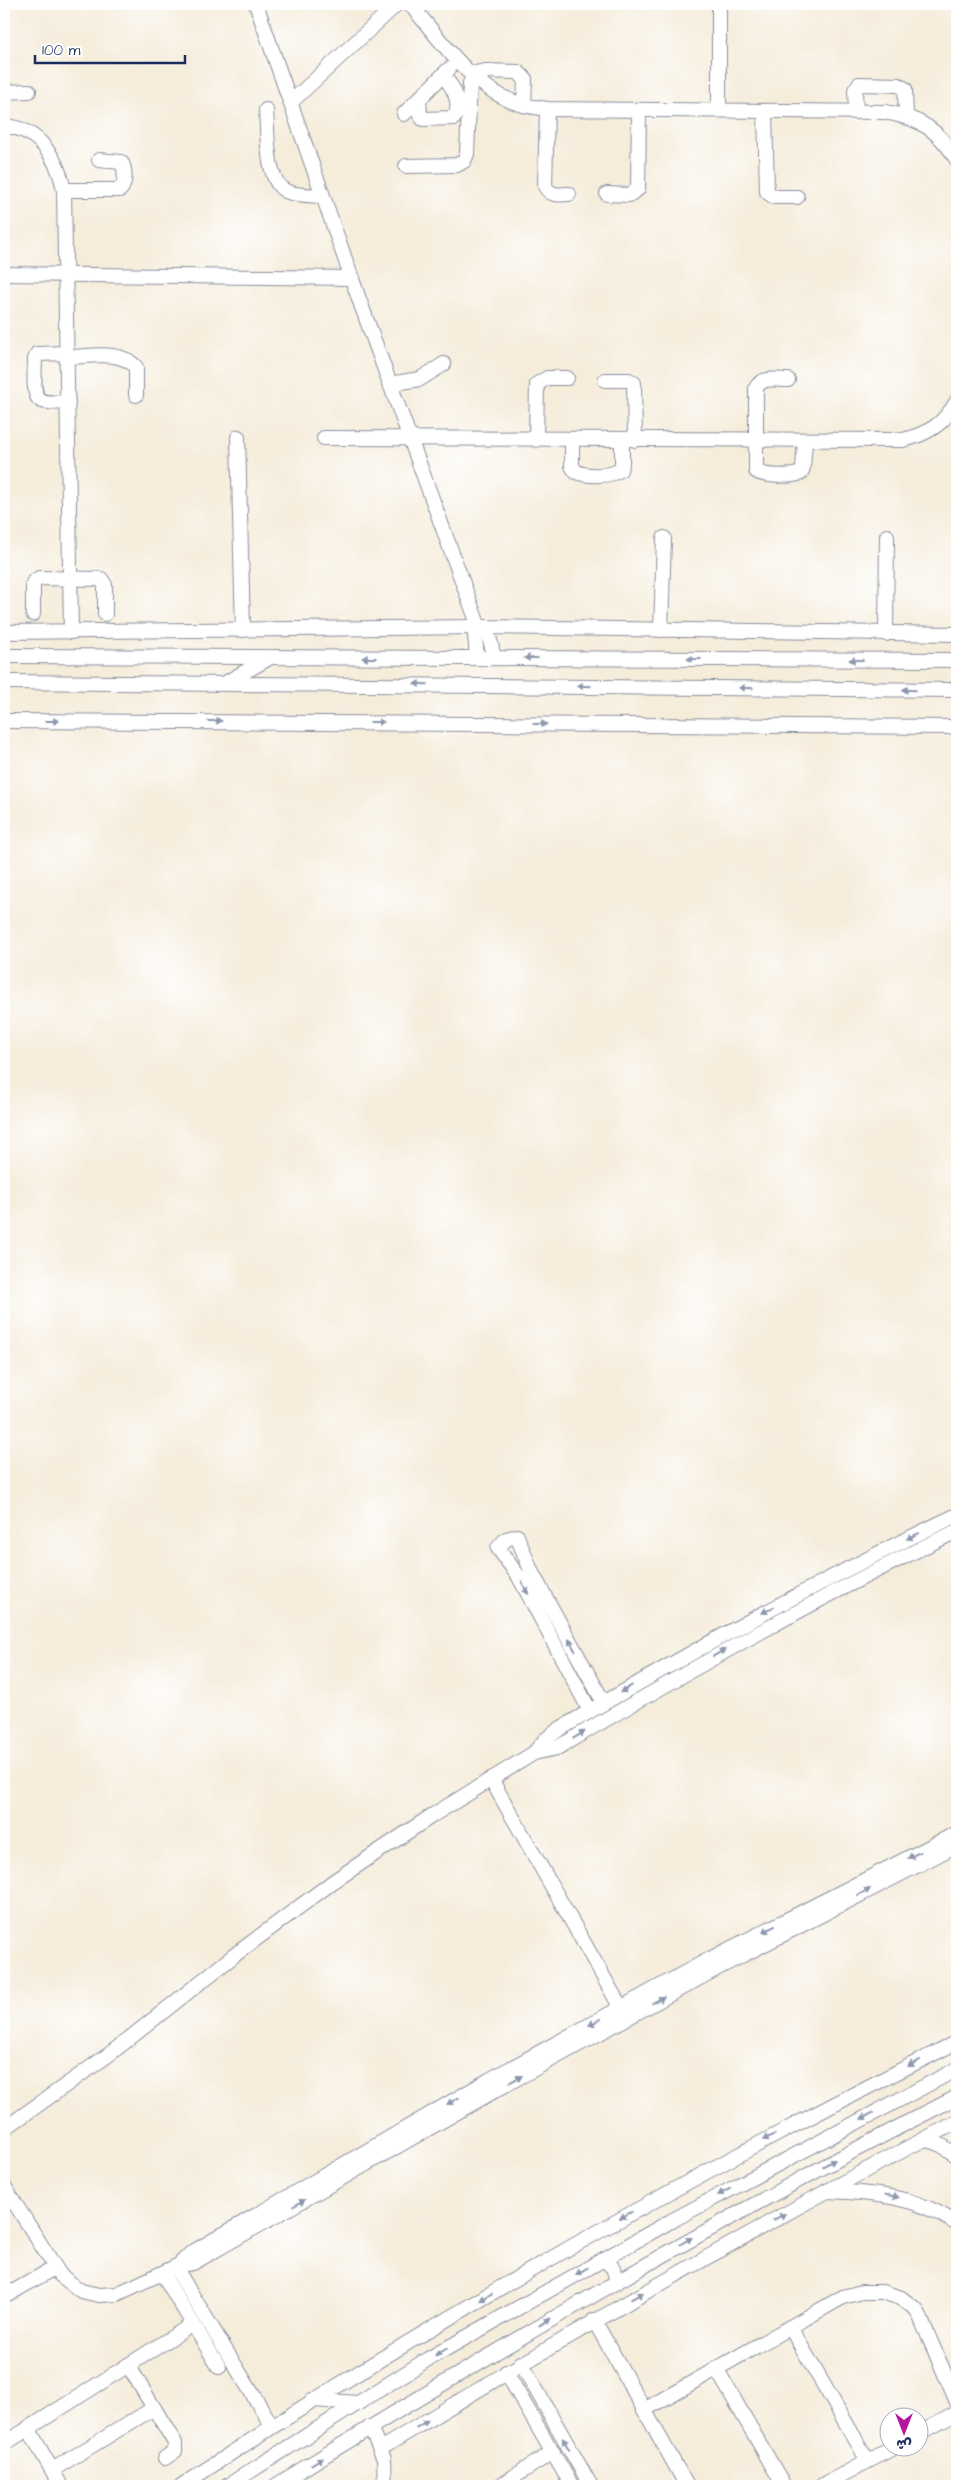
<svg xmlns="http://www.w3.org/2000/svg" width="961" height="2490" font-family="'Architects Daughter','Playpen Sans Arabic',sans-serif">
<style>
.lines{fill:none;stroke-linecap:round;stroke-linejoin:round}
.minor-casing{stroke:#888e9c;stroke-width:16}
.minor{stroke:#fff;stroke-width:14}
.oneway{fill:#8d97ae}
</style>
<rect width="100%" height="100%" fill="#fff"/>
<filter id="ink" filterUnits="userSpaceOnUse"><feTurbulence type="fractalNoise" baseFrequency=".02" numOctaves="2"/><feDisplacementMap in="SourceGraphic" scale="10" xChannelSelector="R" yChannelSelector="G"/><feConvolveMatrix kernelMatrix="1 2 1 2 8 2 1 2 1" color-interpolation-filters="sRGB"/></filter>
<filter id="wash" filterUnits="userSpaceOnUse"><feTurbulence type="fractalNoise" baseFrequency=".0096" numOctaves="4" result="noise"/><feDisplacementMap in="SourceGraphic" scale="20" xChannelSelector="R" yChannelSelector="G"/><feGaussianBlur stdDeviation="1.12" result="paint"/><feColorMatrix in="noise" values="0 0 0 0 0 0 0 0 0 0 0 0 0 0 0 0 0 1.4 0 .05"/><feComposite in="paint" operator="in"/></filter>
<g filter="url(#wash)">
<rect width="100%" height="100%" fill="#f5ecda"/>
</g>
<g filter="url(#ink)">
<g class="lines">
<g class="minor-casing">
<g id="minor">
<path d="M 256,4 L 359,299 L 479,627 C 491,633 491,645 494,658"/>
<path d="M 410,4 C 440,39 473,90 520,104 C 528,107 538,107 547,109 L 885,112 C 920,118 939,130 957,160"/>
<path d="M 719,4 L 719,110"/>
<path d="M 4,92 L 29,91"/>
<path d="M 419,99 L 420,115 L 423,119 L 454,118 C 463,104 453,86 443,76"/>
<path d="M 291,102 L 397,4"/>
<path d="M 547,109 L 545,186 C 550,196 558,195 569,194"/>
<path d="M 266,110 C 268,131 265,184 288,192 C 299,196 312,195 323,196"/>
<path d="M 765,111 L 767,192 L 774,197 L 797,197"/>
<path d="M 856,112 L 855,90 L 859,84 L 899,85 L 905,89 L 906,116"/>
<path d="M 404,114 L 449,69"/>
<path d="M 4,126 C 39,128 58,159 64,190 L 71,632"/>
<path d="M 406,166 L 457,165 L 464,161 L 467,154 L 470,83 L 475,73 L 485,71 L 518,72 L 525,79 L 524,105"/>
<path d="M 64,190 L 120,190 C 126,184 126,169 121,162 L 99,160"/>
<path d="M 607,194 L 629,195 L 638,189 L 639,110"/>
<path d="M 4,274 L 352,278"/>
<path d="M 67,353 L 37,354 L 35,359 C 35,367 32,396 40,400 C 47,404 60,402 68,402"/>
<path d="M 67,357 C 90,357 120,349 136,367 L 136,395"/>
<path d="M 605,380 L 629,380 L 634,383 L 635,440"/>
<path d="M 788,380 C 777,380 762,376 756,388 L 756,471 C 764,477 791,477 801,473 L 803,468 L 805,441"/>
<path d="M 389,384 L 420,379 L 444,364"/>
<path d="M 238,437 L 243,630"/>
<path d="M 324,438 L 903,440 C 928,434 944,424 957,401"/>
<path d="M 536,440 L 537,384 L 547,378 L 567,378"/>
<path d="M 572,440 L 572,466 L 576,472 C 586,476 610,477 620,470 L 622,464 L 622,440"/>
<path d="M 33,614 L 33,583 L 39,578 L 101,579 L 105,585 L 105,614"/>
<path d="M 661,630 L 664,538"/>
<path d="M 4,632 L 479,627 L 957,634"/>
<path d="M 886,634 L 887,536"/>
<path d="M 4,656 L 957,660"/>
<path d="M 477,658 L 475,635 L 479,627"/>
<path d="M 4,682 L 957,690"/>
<path d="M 227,682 L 269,658"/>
<path d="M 4,721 L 957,727"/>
<path d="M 590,1711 L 519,1577 L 498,1548 L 506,1539 L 517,1536 L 532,1573 L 604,1703"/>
<path d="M 534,1753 L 557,1748 C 688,1671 820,1596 957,1531"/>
<path d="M 491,1779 L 621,2008"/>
<path d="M 4,2129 L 111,2053 L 236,1954 L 334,1881 L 433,1815 L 534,1753 L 545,1740 L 558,1730 C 688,1653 820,1580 957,1515"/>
<path d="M 925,2139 L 941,2145 L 957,2156"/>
<path d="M 4,2186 L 60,2275 L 81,2291 L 99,2295 L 117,2294 L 179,2265 L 193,2263 L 496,2090 L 716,1969 L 957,1845"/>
<path d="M 827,2191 C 874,2193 917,2196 957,2224"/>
<path d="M 604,2259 L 613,2268 L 617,2280"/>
<path d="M 179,2265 L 191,2253 L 489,2080 L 710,1959 L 957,1833"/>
<path d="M 175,2267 L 272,2426"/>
<path d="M 162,2273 L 219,2367"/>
<path d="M 4,2297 L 54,2268"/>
<path d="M 594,2320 L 687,2486"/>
<path d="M 790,2327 L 868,2461"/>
<path d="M 521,2363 L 591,2486"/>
<path d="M 128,2365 L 175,2443 L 175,2451 L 165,2458"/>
<path d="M 716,2368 L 784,2486"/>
<path d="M 506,2372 L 572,2486"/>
<path d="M 312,2400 L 358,2403"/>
<path d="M 644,2410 L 843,2297 L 862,2292 L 882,2292 L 901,2298 L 917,2310 L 957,2402"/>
<path d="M 370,2427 L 384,2459 L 385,2486"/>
<path d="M 28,2428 L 61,2486"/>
<path d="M 918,2434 L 957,2413"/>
<path d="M 4,2444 L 193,2324"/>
<path d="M 380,2449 C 569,2334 761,2224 957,2122"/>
<path d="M 52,2470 L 154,2408"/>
<path d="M 181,2486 C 430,2321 690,2175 957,2042"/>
<path d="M 227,2486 L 428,2359 L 671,2221 L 957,2069"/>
<path d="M 275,2486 C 498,2348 723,2216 957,2097"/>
<path d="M 499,2486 L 553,2452"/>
<path d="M 821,2486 L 893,2448"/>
</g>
</g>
<use href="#minor" class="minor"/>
</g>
<defs><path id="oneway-solid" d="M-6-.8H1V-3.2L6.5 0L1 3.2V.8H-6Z" transform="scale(1.25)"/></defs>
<g class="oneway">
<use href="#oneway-solid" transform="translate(369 658) rotate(-180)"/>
<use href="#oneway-solid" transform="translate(531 658) rotate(-180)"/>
<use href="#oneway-solid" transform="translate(694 659) rotate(-180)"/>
<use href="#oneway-solid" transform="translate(856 660) rotate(-180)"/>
<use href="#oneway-solid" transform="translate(421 684) rotate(-179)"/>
<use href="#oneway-solid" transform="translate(584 686) rotate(-179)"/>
<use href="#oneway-solid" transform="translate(746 688) rotate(-179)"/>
<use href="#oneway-solid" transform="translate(909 690) rotate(-179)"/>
<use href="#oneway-solid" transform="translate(52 721)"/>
<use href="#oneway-solid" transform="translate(215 721)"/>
<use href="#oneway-solid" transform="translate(377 722)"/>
<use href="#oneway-solid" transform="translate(540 724)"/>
<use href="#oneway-solid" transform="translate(913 1536) rotate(155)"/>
<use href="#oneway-solid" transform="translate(525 1588) rotate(62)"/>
<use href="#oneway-solid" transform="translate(768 1610) rotate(152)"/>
<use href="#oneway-solid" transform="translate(572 1645) rotate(-119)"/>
<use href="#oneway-solid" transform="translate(719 1653) rotate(-29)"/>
<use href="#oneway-solid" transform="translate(626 1689) rotate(149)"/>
<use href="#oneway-solid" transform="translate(579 1735) rotate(-31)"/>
<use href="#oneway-solid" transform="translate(914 1855) rotate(153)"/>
<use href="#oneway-solid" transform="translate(864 1892) rotate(-27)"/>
<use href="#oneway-solid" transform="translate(769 1929) rotate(153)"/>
<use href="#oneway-solid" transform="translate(658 2000) rotate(-29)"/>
<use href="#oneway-solid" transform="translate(595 2022) rotate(151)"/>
<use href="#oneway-solid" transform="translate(914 2063) rotate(153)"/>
<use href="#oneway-solid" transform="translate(516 2079) rotate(-29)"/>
<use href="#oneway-solid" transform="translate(453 2101) rotate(150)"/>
<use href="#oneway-solid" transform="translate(867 2116) rotate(152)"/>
<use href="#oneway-solid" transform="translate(769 2137) rotate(153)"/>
<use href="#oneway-solid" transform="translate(829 2163) rotate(-28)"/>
<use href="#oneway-solid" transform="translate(724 2192) rotate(152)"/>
<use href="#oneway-solid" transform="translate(892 2196) rotate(12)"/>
<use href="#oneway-solid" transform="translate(299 2203) rotate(-30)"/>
<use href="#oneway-solid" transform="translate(626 2215) rotate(150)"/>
<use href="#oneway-solid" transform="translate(779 2217) rotate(-28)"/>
<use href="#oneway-solid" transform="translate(686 2241) rotate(-30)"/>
<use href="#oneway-solid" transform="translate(582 2271) rotate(150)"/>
<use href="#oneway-solid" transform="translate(637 2296) rotate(-29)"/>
<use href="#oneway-solid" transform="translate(486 2297) rotate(149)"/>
<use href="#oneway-solid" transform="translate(545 2322) rotate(-31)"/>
<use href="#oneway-solid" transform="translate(441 2352) rotate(150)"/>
<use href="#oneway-solid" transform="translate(422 2424) rotate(-31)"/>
<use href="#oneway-solid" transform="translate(566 2444) rotate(-120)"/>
<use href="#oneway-solid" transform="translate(317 2461) rotate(-32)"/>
</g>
</g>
<rect width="961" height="2490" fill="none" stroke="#fff" stroke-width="20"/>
<g transform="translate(904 2432) rotate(180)"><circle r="24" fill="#ffffff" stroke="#a4acbf"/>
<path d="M0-4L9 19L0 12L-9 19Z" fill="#b5179e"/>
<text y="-8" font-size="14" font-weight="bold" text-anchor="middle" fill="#1b2f5e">ش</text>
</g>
<path d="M35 55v8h150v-8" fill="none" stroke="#1b2f5e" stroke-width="2.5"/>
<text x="42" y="55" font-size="15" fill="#1b2f5e" stroke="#ffffff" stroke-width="4" paint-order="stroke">100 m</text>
</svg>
